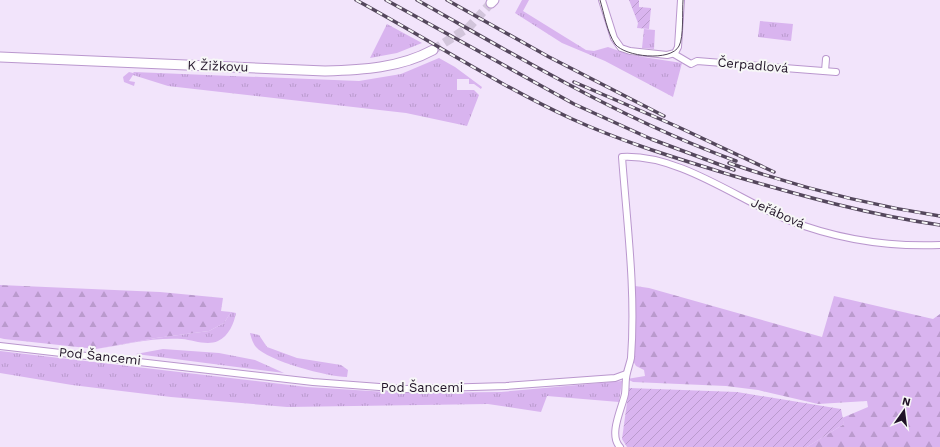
<svg xmlns="http://www.w3.org/2000/svg" width="940" height="447" font-family="'Work Sans',sans-serif">
<style>
.grass{fill:url(#grass-tufts)}
.forest{fill:url(#forest-firs)}
.garden{fill:url(#garden-furrows)}
.lines{fill:none;stroke-linecap:round;stroke-linejoin:round}
.secondary-tunnel{stroke:#d2c5db;stroke-width:9;stroke-dasharray:9 4.5;stroke-linecap:butt}
.street-casing{stroke:#ba97ce;stroke-width:8}
.secondary-casing{stroke:#ba97ce;stroke-width:11}
.street{stroke:#fff;stroke-width:6}
.secondary{stroke:#fff;stroke-width:9}
.tram{stroke:#54475c;stroke-width:1}
.rail-casing{stroke:#54475c;stroke-width:3.5}
.rail{stroke:#f7f7f7;stroke-width:2;stroke-dasharray:6;stroke-linecap:butt}
.labels{text-anchor:middle;dominant-baseline:central;stroke-width:4;stroke-linejoin:round;paint-order:stroke}
.street-label{font-size:13px;fill:#201327;stroke:#f7f7f7}
</style>
<defs>
<pattern id="grass-tufts" width="24" height="20" patternUnits="userSpaceOnUse"><rect width="24" height="20" fill="#d9b4ef"/><path d="M3 7l-1-3M5 7V3M7 7l1-3M15 17l-1-3M17 17v-4M19 17l1-3" fill="none" stroke="#ba9acd"/></pattern>
<pattern id="forest-firs" width="22" height="20" patternUnits="userSpaceOnUse"><rect width="22" height="20" fill="#d9b4ef"/><path d="M5 1l3.5 6h-7zM16 11l3.5 6h-7z" fill="#ba9acd"/></pattern>
<pattern id="garden-furrows" width="10" height="10" patternUnits="userSpaceOnUse"><rect width="10" height="10" fill="#d9b4ef"/><path d="M-1 1l2-2M0 10L10 0M9 11l2-2" fill="none" stroke="#ba9acd"/></pattern>
</defs>
<rect width="100%" height="100%" fill="#f2e4fb"/>
<g class="grass">
<path d="M 522,0 L 529,0 L 523,11 L 586,50 L 594,51 L 608,47 L 630,55 L 682,63 L 673,97 L 605,61 L 562,43 L 515,13 Z"/>
<path d="M 760,21 L 793,24 L 791,41 L 758,37 Z"/>
<path d="M 387,24 L 422,43 L 397,53 L 370,58 Z"/>
<path d="M 644,29 L 655,30 L 654,49 L 642,48 Z"/>
<path d="M 439,58 L 455,67 L 482,87 L 481,89 L 474,84 L 469,84 L 469,79 L 457,79 L 457,90 L 474,90 L 479,95 L 467,126 L 406,113 L 168,86 L 133,75 L 129,81 L 135,82 L 134,86 L 124,82 L 123,77 L 129,72 L 133,73 L 134,72 L 359,81 L 401,74 Z"/>
<path d="M 231,312 L 236,313 C 234,323 229,336 218,341 C 207,346 193,340 182,339 C 153,337 123,345 96,349 L 156,338 L 209,331 L 224,323 Z"/>
<path d="M 250,333 L 259,335 L 267,347 L 297,358 L 341,365 L 348,370 L 347,377 C 328,377 268,361 256,347 C 253,344 251,337 250,333 Z"/>
<path d="M 163,349 L 219,353 L 255,360 L 284,373 L 136,354 Z"/>
<path d="M 0,351 L 307,387 L 403,393 L 501,392 L 622,381 L 619,402 L 547,396 L 541,412 L 488,404 L 287,407 L 171,397 L 72,385 L 0,373 Z"/>
</g>
<g class="forest">
<path d="M 0,285 L 160,292 L 223,298 L 221,311 L 231,312 L 224,323 L 209,331 L 156,338 L 96,349 L 4,339 L 0,338 Z"/>
<path d="M 635,286 L 649,288 L 822,337 L 834,296 L 933,319 L 940,314 L 940,447 L 807,447 L 844,424 L 842,418 L 868,407 L 867,401 L 818,404 L 758,390 L 726,386 L 633,382 L 627,379 L 645,376 L 644,370 L 636,366 L 633,361 Z"/>
</g>
<g class="garden">
<path d="M 629,0 L 639,0 L 639,7 L 651,8 L 649,29 L 637,28 L 638,23 Z"/>
<path d="M 629,388 L 737,392 L 841,409 L 844,424 L 807,447 L 627,447 L 622,439 Z"/>
</g>
<g class="lines">
<path class="secondary-tunnel" d="M 433,50 L 469,27 L 491,3"/>
<g class="street-casing">
<g id="street">
<path d="M 602,0 L 614,38 L 621,48 L 630,51 L 667,55 L 675,53 L 678,47 L 681,0"/>
<path d="M 674,54 L 691,64 L 697,61 L 836,72"/>
<path d="M 825,71 L 826,59"/>
<path d="M 0,346 L 313,382 L 406,389 L 506,386 L 615,378 L 626,374"/>
<path d="M 620,447 C 608,435 622,408 625,394 C 626,387 625,380 627,373 C 628,368 630,363 631,358 C 636,291 627,224 622,157 C 679,154 737,199 788,220 C 836,239 889,247 940,245"/>
</g>
</g>
<g class="secondary-casing">
<g id="secondary">
<path d="M 491,3 L 494,0"/>
<path d="M 0,57 L 325,71 C 362,70 400,68 433,50"/>
</g>
</g>
<use href="#street" class="street"/>
<use href="#secondary" class="secondary"/>
<path class="tram" d="M 600,0 C 604,13 607,32 615,44 C 625,57 671,62 679,46 C 684,37 682,12 683,0"/>
<g class="rail-casing">
<g id="rail">
<path d="M 356,0 C 428,39 498,85 572,119 C 625,143 679,159 734,176 C 802,196 870,215 940,225"/>
<path d="M 386,0 L 574,104 L 651,139 L 734,170"/>
<path d="M 417,0 C 522,59 623,120 736,161"/>
<path d="M 447,0 L 549,57 L 664,116"/>
<path d="M 574,82 L 676,126 L 774,172"/>
<path d="M 729,163 C 798,187 868,205 940,216"/>
</g>
</g>
<use href="#rail" class="rail"/>
</g>
<g class="labels">
<g class="street-label">
<text transform="translate(753 65) rotate(5)">Čerpadlová</text>
<text transform="translate(218 66) rotate(2)">K Žižkovu</text>
<text transform="translate(778 213) rotate(24)">Jeřábová</text>
<text transform="translate(100 356) rotate(6)">Pod Šancemi</text>
<text x="422" y="387">Pod Šancemi</text>
</g>
</g>
<g transform="translate(904 411) rotate(14)" stroke="#f7f7f7" stroke-width="3" paint-order="stroke">
<path d="M0-3L7 15L0 10L-7 15Z" fill="#201327"/>
<text y="-6" font-size="11" font-weight="bold" text-anchor="middle" fill="#201327">N</text>
</g>
</svg>
